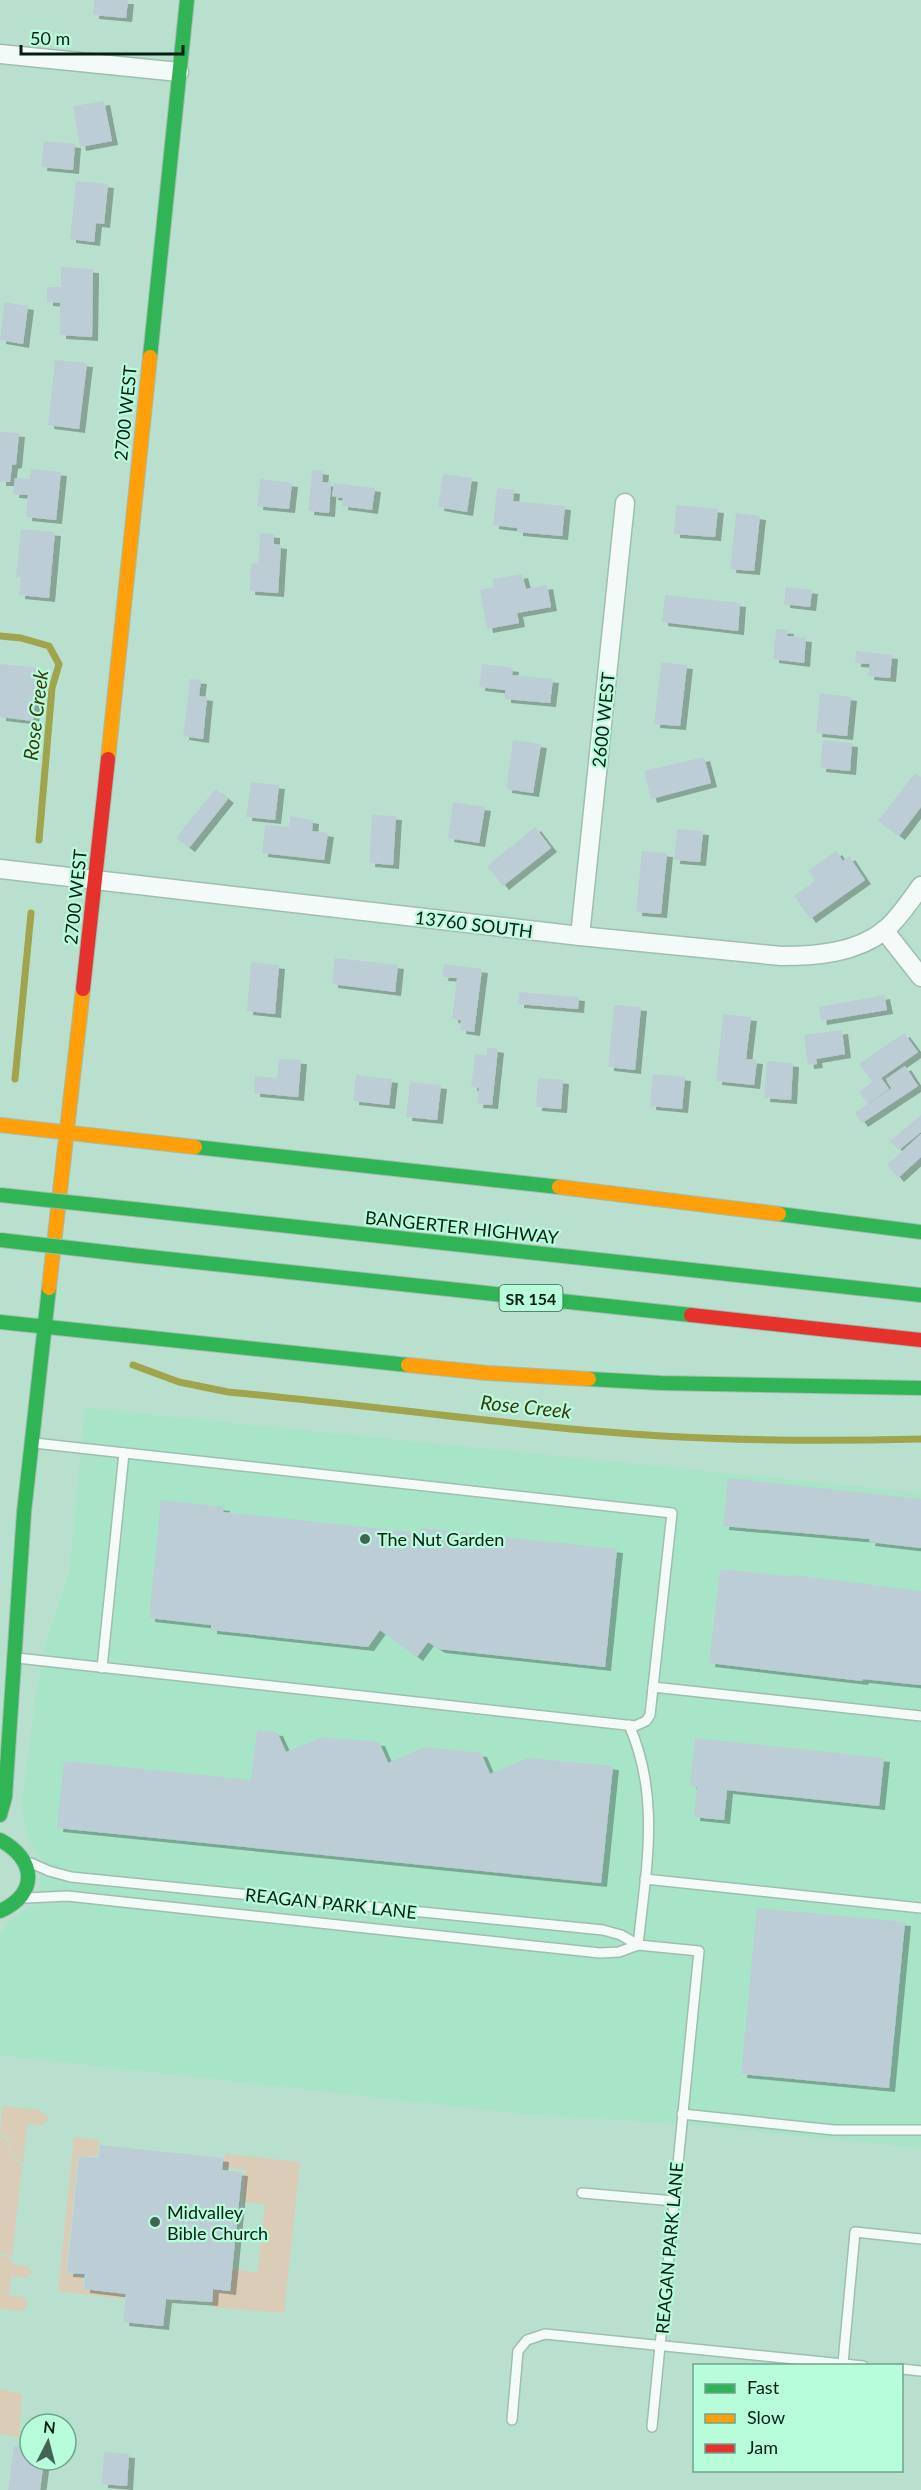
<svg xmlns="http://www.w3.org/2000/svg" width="921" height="2490" font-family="Lato,sans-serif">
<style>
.built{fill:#a7e4c8}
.green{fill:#daccb6}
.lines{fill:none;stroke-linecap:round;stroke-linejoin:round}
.stream{stroke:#a0a44d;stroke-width:7}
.building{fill:#bccdd6;filter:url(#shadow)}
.lane-casing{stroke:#9fbeb0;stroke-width:12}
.street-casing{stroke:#9fbeb0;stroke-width:21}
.fast-casing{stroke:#9fbeb0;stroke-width:16}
.slow-casing{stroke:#9fbeb0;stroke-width:16}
.jam-casing{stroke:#9fbeb0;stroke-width:16}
.lane{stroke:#f4faf8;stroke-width:9}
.street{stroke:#f4faf8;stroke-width:18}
.fast{stroke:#30b455;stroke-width:14}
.slow{stroke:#ff9f0a;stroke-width:14}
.jam{stroke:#e5322d;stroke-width:14}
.fast-bridge-casing{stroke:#9fbeb0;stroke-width:16;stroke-linecap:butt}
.fast-bridge{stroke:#30b455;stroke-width:14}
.poi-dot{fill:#436355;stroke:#b7fddc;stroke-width:2}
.labels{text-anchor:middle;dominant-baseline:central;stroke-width:4.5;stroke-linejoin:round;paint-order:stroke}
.shield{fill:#b7fddc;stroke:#396250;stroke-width:1.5}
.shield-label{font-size:16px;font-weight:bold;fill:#031f14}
.street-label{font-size:18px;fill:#031f14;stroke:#b7fddc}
.poi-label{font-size:18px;fill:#031f14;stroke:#b7fddc;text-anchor:start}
.water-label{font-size:20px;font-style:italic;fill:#3d380b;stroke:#b7fddc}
</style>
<defs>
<filter id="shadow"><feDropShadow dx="6" dy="4" stdDeviation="0" flood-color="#0004"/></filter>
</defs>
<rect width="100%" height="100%" fill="#b9e0ce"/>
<path class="built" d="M 85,1408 L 921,1493 L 921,2148 L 707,2126 L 517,2113 L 0,2055 L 0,1935 L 9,1922 L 21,1912 L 38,1904 L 42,1859 L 31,1844 L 24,1822 L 22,1803 L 36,1693 L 46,1642 L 69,1574 Z"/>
<g class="green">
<path d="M 2,2106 L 39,2110 L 49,2118 L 43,2125 L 27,2124 L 23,2164 L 12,2155 L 8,2138 L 0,2133 Z"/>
<path d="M 0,2135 L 7,2139 L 11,2155 L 22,2166 L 12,2257 L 0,2253 Z"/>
<path d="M 74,2137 L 99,2140 L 97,2156 L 78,2156 L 66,2273 L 83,2276 L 83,2289 L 124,2295 L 124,2299 L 58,2291 Z"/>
<path d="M 225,2154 L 300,2162 L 284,2313 L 212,2307 L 214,2290 L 230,2292 L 233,2269 L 258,2273 L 265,2205 L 242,2201 L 245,2170 L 224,2167 Z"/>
<path d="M 0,2255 L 10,2258 L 13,2264 L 29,2267 L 31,2273 L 26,2278 L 11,2276 L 9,2295 L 24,2297 L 28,2304 L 23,2311 L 0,2309 Z"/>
<path d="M 0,2389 L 22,2394 L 19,2437 L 0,2434 Z"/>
</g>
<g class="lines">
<g class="stream">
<path d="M 0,636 L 21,638 L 49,646 L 59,664 L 52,688 L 39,840"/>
<path d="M 15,1079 L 31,913"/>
<path d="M 133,1365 L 179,1382 L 228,1392 C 373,1405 517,1427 662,1436 C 748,1441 835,1441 921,1439"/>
</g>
</g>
<g class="building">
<path d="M 94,0 L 128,0 L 126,18 L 93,15 Z"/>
<path d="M 104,101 L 112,141 L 80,147 L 73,106 Z"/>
<path d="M 44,141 L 75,144 L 73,170 L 41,167 Z"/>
<path d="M 76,181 L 108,184 L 104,224 L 96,223 L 94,242 L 70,239 Z"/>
<path d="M 61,267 L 93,269 L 92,337 L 60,335 L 60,303 L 47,302 L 47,287 L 61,287 Z"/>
<path d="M 4,302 L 28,306 L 23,344 L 0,340 Z"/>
<path d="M 55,360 L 87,363 L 79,429 L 48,425 Z"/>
<path d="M 0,432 L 19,433 L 16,464 L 12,465 L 10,482 L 0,482 Z"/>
<path d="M 31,469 L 61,472 L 56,520 L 26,517 L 28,495 L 13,494 L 15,478 L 30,479 Z"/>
<path d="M 312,470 L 323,471 L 322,482 L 331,483 L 329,513 L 308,511 Z"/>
<path d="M 443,474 L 472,478 L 467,512 L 438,507 Z"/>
<path d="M 260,479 L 292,483 L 289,509 L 257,506 Z"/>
<path d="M 334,483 L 375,488 L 372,510 L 342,506 L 343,498 L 332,496 Z"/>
<path d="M 497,488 L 514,490 L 513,501 L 565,506 L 562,536 L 517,532 L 517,528 L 493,525 Z"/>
<path d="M 676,505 L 718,509 L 715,537 L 674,534 Z"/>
<path d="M 736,513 L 760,516 L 754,571 L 730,569 Z"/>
<path d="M 21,529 L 55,532 L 49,598 L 19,595 L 21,578 L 16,577 Z"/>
<path d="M 260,533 L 274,534 L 274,544 L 281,545 L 278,593 L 249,591 L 251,563 L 258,564 Z"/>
<path d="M 522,574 L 526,589 L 547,585 L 551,607 L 517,613 L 519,623 L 487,629 L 480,590 L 494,587 L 492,579 Z"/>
<path d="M 786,587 L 812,590 L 810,607 L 784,604 Z"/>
<path d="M 665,595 L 740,603 L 738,631 L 662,622 Z"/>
<path d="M 776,629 L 788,630 L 787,636 L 806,638 L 804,663 L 773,659 Z"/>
<path d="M 856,651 L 892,655 L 890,678 L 868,676 L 870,664 L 855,663 Z"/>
<path d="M 661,662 L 687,665 L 680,726 L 654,724 Z"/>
<path d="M 0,664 L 38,668 L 33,721 L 0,717 Z"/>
<path d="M 482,664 L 513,668 L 512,675 L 553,679 L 550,703 L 505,699 L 505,690 L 479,687 Z"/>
<path d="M 190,679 L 201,680 L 199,696 L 207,697 L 203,739 L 183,736 Z"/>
<path d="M 820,693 L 851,697 L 847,736 L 816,733 Z"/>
<path d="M 513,740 L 541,744 L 533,793 L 506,789 Z"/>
<path d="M 823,740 L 852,743 L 850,771 L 820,768 Z"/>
<path d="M 704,757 L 711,783 L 651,799 L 644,771 Z"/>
<path d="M 915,773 L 921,777 L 921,807 L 899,836 L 878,821 Z"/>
<path d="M 251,782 L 279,785 L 275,820 L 246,817 Z"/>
<path d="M 215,789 L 228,799 L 189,848 L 176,838 Z"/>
<path d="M 453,802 L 485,807 L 479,843 L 448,838 Z"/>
<path d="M 372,815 L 396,816 L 393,865 L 369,863 Z"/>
<path d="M 290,816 L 313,820 L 312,831 L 328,833 L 324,860 L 262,853 L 265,825 L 289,827 Z"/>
<path d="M 535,827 L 551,848 L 503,886 L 487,866 Z"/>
<path d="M 677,829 L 703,831 L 700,862 L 674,860 Z"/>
<path d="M 642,851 L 667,853 L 661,914 L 636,912 Z"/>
<path d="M 836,851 L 843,861 L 849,856 L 865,880 L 810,919 L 794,896 L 815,881 L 809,870 Z"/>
<path d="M 335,958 L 398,965 L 395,992 L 332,984 Z"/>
<path d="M 251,962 L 279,965 L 275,1014 L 247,1011 Z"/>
<path d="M 444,964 L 482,969 L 474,1032 L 460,1030 L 461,1020 L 452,1019 L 457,978 L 442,977 Z"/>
<path d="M 519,992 L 579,997 L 578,1009 L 518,1004 Z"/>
<path d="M 884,995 L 887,1010 L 821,1021 L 819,1007 Z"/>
<path d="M 614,1005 L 641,1007 L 635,1070 L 608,1067 Z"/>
<path d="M 723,1014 L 751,1017 L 746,1059 L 757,1060 L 754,1085 L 716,1081 Z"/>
<path d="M 842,1030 L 845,1054 L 816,1059 L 817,1064 L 808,1065 L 804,1035 Z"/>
<path d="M 904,1033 L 918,1052 L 881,1078 L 889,1089 L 868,1104 L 859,1092 L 872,1082 L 859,1064 Z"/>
<path d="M 487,1047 L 498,1049 L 492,1105 L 477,1104 L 479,1088 L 471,1087 L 475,1054 L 487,1055 Z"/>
<path d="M 279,1059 L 301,1060 L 298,1097 L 254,1093 L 255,1076 L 277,1078 Z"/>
<path d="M 767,1061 L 793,1063 L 791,1100 L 764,1098 Z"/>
<path d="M 905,1066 L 918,1086 L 862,1123 L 855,1113 L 892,1088 L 886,1079 Z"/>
<path d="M 653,1074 L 685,1077 L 682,1109 L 650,1106 Z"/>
<path d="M 356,1075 L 392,1079 L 389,1105 L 353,1101 Z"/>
<path d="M 538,1078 L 563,1080 L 561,1109 L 536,1107 Z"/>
<path d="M 410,1082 L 441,1085 L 437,1120 L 406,1117 Z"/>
<path d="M 921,1115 L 921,1132 L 899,1150 L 890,1141 Z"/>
<path d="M 921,1134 L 921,1157 L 898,1178 L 887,1165 Z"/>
<path d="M 728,1478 L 921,1499 L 921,1548 L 869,1542 L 870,1539 L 723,1526 Z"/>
<path d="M 161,1500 L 224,1507 L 223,1512 L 420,1533 L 420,1528 L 617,1549 L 605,1667 L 439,1649 L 428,1642 L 417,1657 L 380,1630 L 368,1647 L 211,1630 L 211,1625 L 149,1618 Z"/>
<path d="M 720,1569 L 793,1577 L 793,1575 L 921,1591 L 921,1685 L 863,1679 L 862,1681 L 709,1663 Z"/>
<path d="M 257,1730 L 277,1732 L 286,1752 L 322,1737 L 379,1742 L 388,1763 L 425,1747 L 481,1753 L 490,1774 L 527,1758 L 613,1766 L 601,1883 L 57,1828 L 64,1761 L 251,1780 Z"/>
<path d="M 695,1738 L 884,1758 L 879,1806 L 727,1790 L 724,1820 L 694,1817 L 697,1787 L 690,1786 Z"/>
<path d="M 757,1908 L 905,1922 L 889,2088 L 741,2074 Z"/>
<path d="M 100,2145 L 223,2158 L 222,2170 L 242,2172 L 230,2291 L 213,2289 L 212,2302 L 166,2299 L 163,2326 L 123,2322 L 126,2294 L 84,2289 L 85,2274 L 67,2273 L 79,2156 L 98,2158 Z"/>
<path d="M 14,2446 L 30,2448 L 30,2460 L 44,2460 L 40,2490 L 8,2490 Z"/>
<path d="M 104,2452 L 129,2454 L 127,2486 L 102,2484 Z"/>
</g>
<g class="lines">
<g class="lane-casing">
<g id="lane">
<path d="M 17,1658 L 635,1726 L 646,1721 L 650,1715 L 672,1513 L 34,1443"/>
<path d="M 102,1668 L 124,1453"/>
<path d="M 653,1687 L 921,1716"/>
<path d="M 629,1725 C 661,1797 646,1869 638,1945"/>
<path d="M 31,1863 L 49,1871 L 71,1877 L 603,1930 L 621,1935 L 638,1945 L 699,1951 L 652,2427"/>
<path d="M 645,1879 L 921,1908"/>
<path d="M 27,1898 L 67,1896 L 600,1953 L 619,1952 L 638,1945"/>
<path d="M 682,2114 L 834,2130 L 921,2130"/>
<path d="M 582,2193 L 674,2201"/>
<path d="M 843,2363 L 855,2232 L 921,2239"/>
<path d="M 902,2369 L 921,2371"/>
<path d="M 512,2420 L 518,2351 L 527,2340 L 545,2334 L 863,2366"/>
</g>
</g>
<g class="street-casing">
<g id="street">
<path d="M 0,54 L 179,72"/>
<path d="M 0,869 L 580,936 L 781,956 C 817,956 856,953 885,930 C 899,918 910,901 921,886"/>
<path d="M 884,930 L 921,977"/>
<path d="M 580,936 L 625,503"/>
</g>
</g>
<g class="fast-casing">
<g id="fast">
<path d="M 150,357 L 187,0"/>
<path d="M 195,1147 L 559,1187"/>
<path d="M 142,1210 L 921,1295"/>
<path d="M 779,1214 L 921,1232"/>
<path d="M 140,1256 L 691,1315"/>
<path d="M 0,1322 L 408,1365"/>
<path d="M 589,1379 L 661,1383 L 921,1388"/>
<path d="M 0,1815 L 5,1797 L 24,1512 L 49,1288"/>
<path d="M 0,1840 C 36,1859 39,1894 0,1911"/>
</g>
</g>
<g class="slow-casing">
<g id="slow">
<path d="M 108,759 L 150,357"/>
<path d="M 0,1125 L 195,1147"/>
<path d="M 559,1187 L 779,1214"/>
<path d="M 49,1288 L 83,989"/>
<path d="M 408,1365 L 487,1373 L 589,1379"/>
</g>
</g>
<g class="jam-casing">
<g id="jam">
<path d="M 83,989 L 108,759"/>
<path d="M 691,1315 L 921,1340"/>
</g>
</g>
<use href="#lane" class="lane"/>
<use href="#street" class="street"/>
<use href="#fast" class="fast"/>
<use href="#slow" class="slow"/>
<use href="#jam" class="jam"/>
<g class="fast-bridge-casing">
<g id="fast-bridge">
<path d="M 0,1195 L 142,1210"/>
<path d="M 0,1240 L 140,1256"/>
</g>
</g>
<use href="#fast-bridge" class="fast-bridge"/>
</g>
<g class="poi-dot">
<circle cx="365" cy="1539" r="6"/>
<circle cx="155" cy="2222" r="6"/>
</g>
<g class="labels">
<rect class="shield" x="499.5" y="1285" width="63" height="26" rx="4.5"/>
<g class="shield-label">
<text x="531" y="1298">SR 154</text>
</g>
<g class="street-label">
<text transform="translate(125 413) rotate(-84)">2700 WEST</text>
<text transform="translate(603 720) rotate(-84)">2600 WEST</text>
<text transform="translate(75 897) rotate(-84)">2700 WEST</text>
<text transform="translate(474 924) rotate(7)">13760 SOUTH</text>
<text transform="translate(462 1227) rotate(6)">BANGERTER HIGHWAY</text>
<text transform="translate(331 1903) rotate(6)">REAGAN PARK LANE</text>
<text transform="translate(669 2248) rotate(-85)">REAGAN PARK LANE</text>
</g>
<g class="poi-label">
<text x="377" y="1539">The Nut Garden</text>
<text x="167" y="2212">Midvalley<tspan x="167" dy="21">Bible Church</tspan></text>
</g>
<g class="water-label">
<text transform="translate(35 715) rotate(-83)">Rose Creek</text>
<text transform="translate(526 1406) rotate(6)">Rose Creek</text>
</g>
</g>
<rect x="693" y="2364" width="210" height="108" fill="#b7fddc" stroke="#6fa48c" stroke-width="1.5"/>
<rect x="705" y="2384" width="30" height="9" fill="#30b455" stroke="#6fa48c" stroke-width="1.5"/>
<text x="747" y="2394" font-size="18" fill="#031f14">Fast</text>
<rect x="705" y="2414" width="30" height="9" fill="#ff9f0a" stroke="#6fa48c" stroke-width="1.5"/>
<text x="747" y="2424" font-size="18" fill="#031f14">Slow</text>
<rect x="705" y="2444" width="30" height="9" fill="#e5322d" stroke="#6fa48c" stroke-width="1.5"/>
<text x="747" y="2454" font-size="18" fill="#031f14">Jam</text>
<g transform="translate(48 2442) rotate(6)"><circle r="28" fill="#b7fddc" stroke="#6fa48c" stroke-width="1.5"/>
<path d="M0-4.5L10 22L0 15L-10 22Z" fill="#436355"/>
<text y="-9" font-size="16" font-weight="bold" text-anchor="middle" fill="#031f14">N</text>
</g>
<path d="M21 45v9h162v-9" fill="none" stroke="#031f14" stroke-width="3"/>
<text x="30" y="45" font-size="18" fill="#031f14" stroke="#b7fddc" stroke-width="4.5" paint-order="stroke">50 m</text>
</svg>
